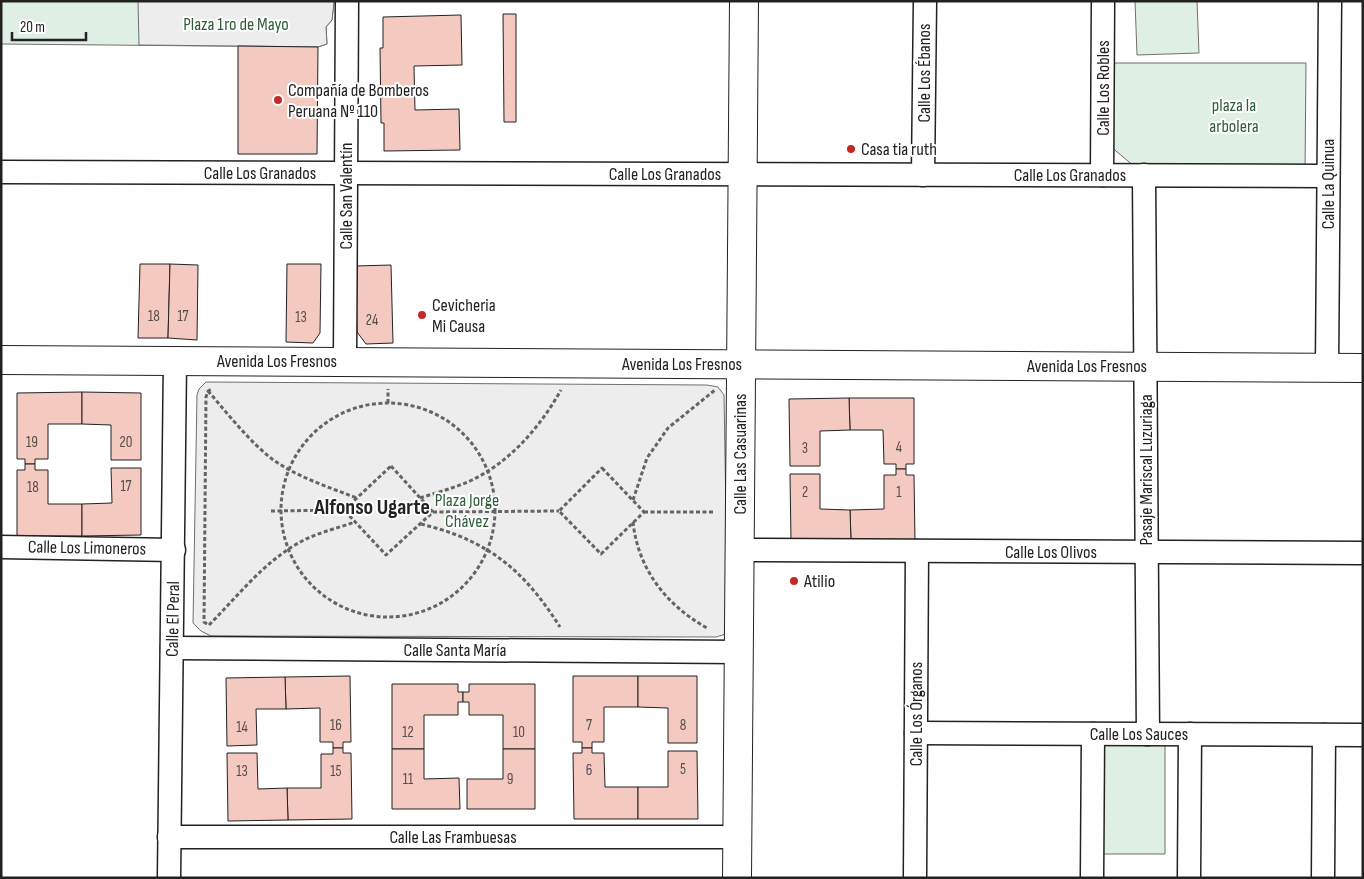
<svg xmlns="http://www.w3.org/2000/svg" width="1364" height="879" font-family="'Sofia Sans Condensed',sans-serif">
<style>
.green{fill:#e0efe3;stroke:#6f6f6f}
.parking{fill:#ededed;stroke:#6f6f6f}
.building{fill:#f3c9c0;stroke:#222}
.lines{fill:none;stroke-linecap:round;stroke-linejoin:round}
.minor-casing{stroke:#222;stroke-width:25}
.tertiary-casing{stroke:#222;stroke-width:30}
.path{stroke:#646464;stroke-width:3;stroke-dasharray:4 2.5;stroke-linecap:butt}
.minor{stroke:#fff;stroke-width:22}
.tertiary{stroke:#fff;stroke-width:28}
.poi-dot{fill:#c62828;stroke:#fff;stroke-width:2}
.labels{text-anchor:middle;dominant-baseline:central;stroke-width:4;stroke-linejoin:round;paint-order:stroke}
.number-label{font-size:15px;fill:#564c4a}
.park-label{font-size:18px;fill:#2f5e38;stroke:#fff}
.street-label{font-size:18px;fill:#222;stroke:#fff}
.poi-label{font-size:18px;fill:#222;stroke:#fff;text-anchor:start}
.district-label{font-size:22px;font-weight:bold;fill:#222;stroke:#fff}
</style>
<rect width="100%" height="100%" fill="#fff"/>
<g class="green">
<path d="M 1,1 L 333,1 L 334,2 L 332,20 L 326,27 L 327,44 L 318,47 L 1,44 Z"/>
<path d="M 1135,1 L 1197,1 L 1199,53 L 1137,55 Z"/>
<path d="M 1109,63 L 1306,63 L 1305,171 L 1135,167 L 1110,146 Z"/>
<path d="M 1091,744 L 1165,744 L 1165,854 L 1092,854 Z"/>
</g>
<g class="parking">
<path d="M 138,1 L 333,1 L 334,2 L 332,20 L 326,27 L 327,44 L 318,47 L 238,46 L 139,45 Z"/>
<path d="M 206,382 L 707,385 L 718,387 L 724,395 L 728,630 L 723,635 L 716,637 L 211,636 L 201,631 L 193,623 L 197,395 L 199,389 Z"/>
</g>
<g class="building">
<path d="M 503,14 L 516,14 L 516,122 L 504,122 Z"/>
<path d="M 461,15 L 462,65 L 414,66 L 415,110 L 459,109 L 460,150 L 384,151 L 384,123 L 381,123 L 380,48 L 383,48 L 383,17 Z"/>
<path d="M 238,46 L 318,47 L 317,154 L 238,154 Z"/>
<path d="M 140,264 L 170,264 L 168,338 L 138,338 Z"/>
<path d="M 170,264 L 198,265 L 197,340 L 168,338 Z"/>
<path d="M 287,264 L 321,264 L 320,333 L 313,343 L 286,342 Z"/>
<path d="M 391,265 L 393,343 L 366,344 L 357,332 L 355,266 Z"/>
<path d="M 82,392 L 82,424 L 48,424 L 48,459 L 35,459 L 35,464 L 25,464 L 25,459 L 17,459 L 17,393 Z"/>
<path d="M 82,392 L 141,393 L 141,460 L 111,460 L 111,425 L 82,424 Z"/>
<path d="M 849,398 L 914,398 L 914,464 L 906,464 L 906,469 L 896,469 L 896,464 L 884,464 L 883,430 L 850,430 Z"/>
<path d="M 849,398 L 850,430 L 820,431 L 820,466 L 790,466 L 789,399 Z"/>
<path d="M 25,464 L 35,464 L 35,470 L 48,470 L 48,504 L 82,504 L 82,536 L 17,536 L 17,470 L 25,470 Z"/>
<path d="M 111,468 L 141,468 L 141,535 L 82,536 L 82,504 L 112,503 Z"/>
<path d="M 896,469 L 906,469 L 906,475 L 914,475 L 915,541 L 851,541 L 850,510 L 884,509 L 884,475 L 896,475 Z"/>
<path d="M 790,474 L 820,474 L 820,509 L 850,510 L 851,541 L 791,542 Z"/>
<path d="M 350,676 L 351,742 L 343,742 L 343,748 L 333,748 L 333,742 L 320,742 L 320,708 L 286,709 L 285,677 Z"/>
<path d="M 573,676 L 638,676 L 638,707 L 604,707 L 604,742 L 592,742 L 592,748 L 582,748 L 582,742 L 573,742 Z"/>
<path d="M 638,676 L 697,676 L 697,743 L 668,743 L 668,708 L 638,707 Z"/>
<path d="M 285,677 L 286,709 L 256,709 L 257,745 L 227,746 L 226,678 Z"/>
<path d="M 392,684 L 458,684 L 458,692 L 463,692 L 463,702 L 458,702 L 458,715 L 424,715 L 424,749 L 392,749 Z"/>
<path d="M 469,684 L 535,684 L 535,749 L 503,749 L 503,715 L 469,715 L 469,702 L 463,702 L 463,692 L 469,692 Z"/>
<path d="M 333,748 L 343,748 L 343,753 L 351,753 L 352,819 L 288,820 L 287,788 L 321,788 L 321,754 L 333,754 Z"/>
<path d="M 582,748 L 592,748 L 592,753 L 604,753 L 605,787 L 638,787 L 638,819 L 574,819 L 573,753 L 582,753 Z"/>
<path d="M 392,749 L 424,749 L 424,779 L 459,778 L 460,809 L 392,809 Z"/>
<path d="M 503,749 L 535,749 L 535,809 L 467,809 L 467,779 L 503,779 Z"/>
<path d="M 668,751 L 697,751 L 698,819 L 638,819 L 638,787 L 668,787 Z"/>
<path d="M 227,753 L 257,753 L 258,789 L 287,788 L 288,820 L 228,821 Z"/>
</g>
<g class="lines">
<g class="minor-casing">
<g id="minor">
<path d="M 1,172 L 1328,176"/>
<path d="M 923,175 L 925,1"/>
<path d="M 1102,175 L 1103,1"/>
<path d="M 1144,175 L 1148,734"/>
<path d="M 345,362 L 347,1"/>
<path d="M 1327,367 L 1330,1"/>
<path d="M 1,547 L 174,550"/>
<path d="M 740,550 L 1363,553"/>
<path d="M 172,648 L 739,652"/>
<path d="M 916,733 L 1363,735"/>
<path d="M 169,837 L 737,837"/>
<path d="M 169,878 L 175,361"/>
<path d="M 915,878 L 917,551"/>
<path d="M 1092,878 L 1093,734"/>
<path d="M 1189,878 L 1190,734"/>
<path d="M 1323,878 L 1324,735"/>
</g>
</g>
<g class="tertiary-casing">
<g id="tertiary">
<path d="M 1,360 L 1363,368"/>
<path d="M 737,878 L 744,1"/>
</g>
</g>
<g class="path">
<path d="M 368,87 L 380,87"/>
<path d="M 208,391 C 228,414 248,440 272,459 C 297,477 328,487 357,498"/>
<circle cx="388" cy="510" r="107"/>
<path d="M 388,403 L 388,389"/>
<path d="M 391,466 L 433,512 L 386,555 L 344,510 Z"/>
<path d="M 602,468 L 644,512 L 601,554 L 559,511 Z"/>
<path d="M 420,498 C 438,492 455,488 472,480 C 511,461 540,427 561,390"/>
<path d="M 633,500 L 647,458 L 668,428 L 715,390"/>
<path d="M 271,511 L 344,510"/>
<path d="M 433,512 L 559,511"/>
<path d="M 644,512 L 715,512"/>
<path d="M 633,522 C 638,569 666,605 707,628"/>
<path d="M 421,524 C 432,527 444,530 454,534 C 504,553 532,583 560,627"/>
<path d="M 207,624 L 204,622 L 206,397 L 208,391 L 212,389"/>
<path d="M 209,625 C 239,595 265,560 304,540 C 320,532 338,528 355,522"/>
</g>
<use href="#minor" class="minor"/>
<use href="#tertiary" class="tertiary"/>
</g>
<g class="poi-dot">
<circle cx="278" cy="100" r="5"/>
<circle cx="851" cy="149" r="5"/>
<circle cx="422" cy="315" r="5"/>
<circle cx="794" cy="581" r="5"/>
</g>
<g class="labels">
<g class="number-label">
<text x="154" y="316">18</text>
<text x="183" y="316">17</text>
<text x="301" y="317">13</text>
<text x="372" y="320">24</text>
<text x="32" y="442">19</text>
<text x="126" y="442">20</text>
<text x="899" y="447">4</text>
<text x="805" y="448">3</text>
<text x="126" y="486">17</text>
<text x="33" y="487">18</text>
<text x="805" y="492">2</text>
<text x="899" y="492">1</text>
<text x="336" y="725">16</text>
<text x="589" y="725">7</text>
<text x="683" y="725">8</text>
<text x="242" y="727">14</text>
<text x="408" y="732">12</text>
<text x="519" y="732">10</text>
<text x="683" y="769">5</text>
<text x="589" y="770">6</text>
<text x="242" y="771">13</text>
<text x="336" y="771">15</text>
<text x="408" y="779">11</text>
<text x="510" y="779">9</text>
</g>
<g class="park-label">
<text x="236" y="24">Plaza 1ro de Mayo</text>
<text x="1234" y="105">plaza la<tspan x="1234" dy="21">arbolera</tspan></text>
<text x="467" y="500">Plaza Jorge<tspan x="467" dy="21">Chávez</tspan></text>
</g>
<g class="street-label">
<text transform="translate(924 73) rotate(-90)">Calle Los Ébanos</text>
<text transform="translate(1103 88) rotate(-90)">Calle Los Robles</text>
<text x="260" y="173">Calle Los Granados</text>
<text x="665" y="174">Calle Los Granados</text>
<text x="1070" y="175">Calle Los Granados</text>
<text transform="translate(1328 184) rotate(-90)">Calle La Quinua</text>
<text transform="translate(346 196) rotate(-90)">Calle San Valentín</text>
<text x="277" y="361">Avenida Los Fresnos</text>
<text x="682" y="364">Avenida Los Fresnos</text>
<text x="1087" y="366">Avenida Los Fresnos</text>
<text transform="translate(740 454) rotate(-90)">Calle Las Casuarinas</text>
<text transform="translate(1146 470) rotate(-90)">Pasaje Mariscal Luzuriaga</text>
<text transform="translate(87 548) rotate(1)">Calle Los Limoneros</text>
<text x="1051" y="552">Calle Los Olivos</text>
<text transform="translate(173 619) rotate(-89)">Calle El Peral</text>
<text x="455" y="650">Calle Santa María</text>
<text transform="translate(916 714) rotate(-90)">Calle Los Órganos</text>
<text x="1139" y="734">Calle Los Sauces</text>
<text x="453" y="837">Calle Las Frambuesas</text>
</g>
<g class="poi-label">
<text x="288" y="90">Compañía de Bomberos<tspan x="288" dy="21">Peruana Nº 110</tspan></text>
<text x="861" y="149">Casa tia ruth</text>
<text x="432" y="305">Cevicheria<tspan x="432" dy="21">Mi Causa</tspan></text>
<text x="804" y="581">Atilio</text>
</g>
<g class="district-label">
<text x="372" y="507">Alfonso Ugarte</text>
</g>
</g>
<rect width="1364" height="879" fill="none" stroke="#222222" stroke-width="5"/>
<path d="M12 32v8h74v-8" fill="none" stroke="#222222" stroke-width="2.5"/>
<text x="20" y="32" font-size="15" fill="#222222" stroke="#ffffff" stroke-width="4" paint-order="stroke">20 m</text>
</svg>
